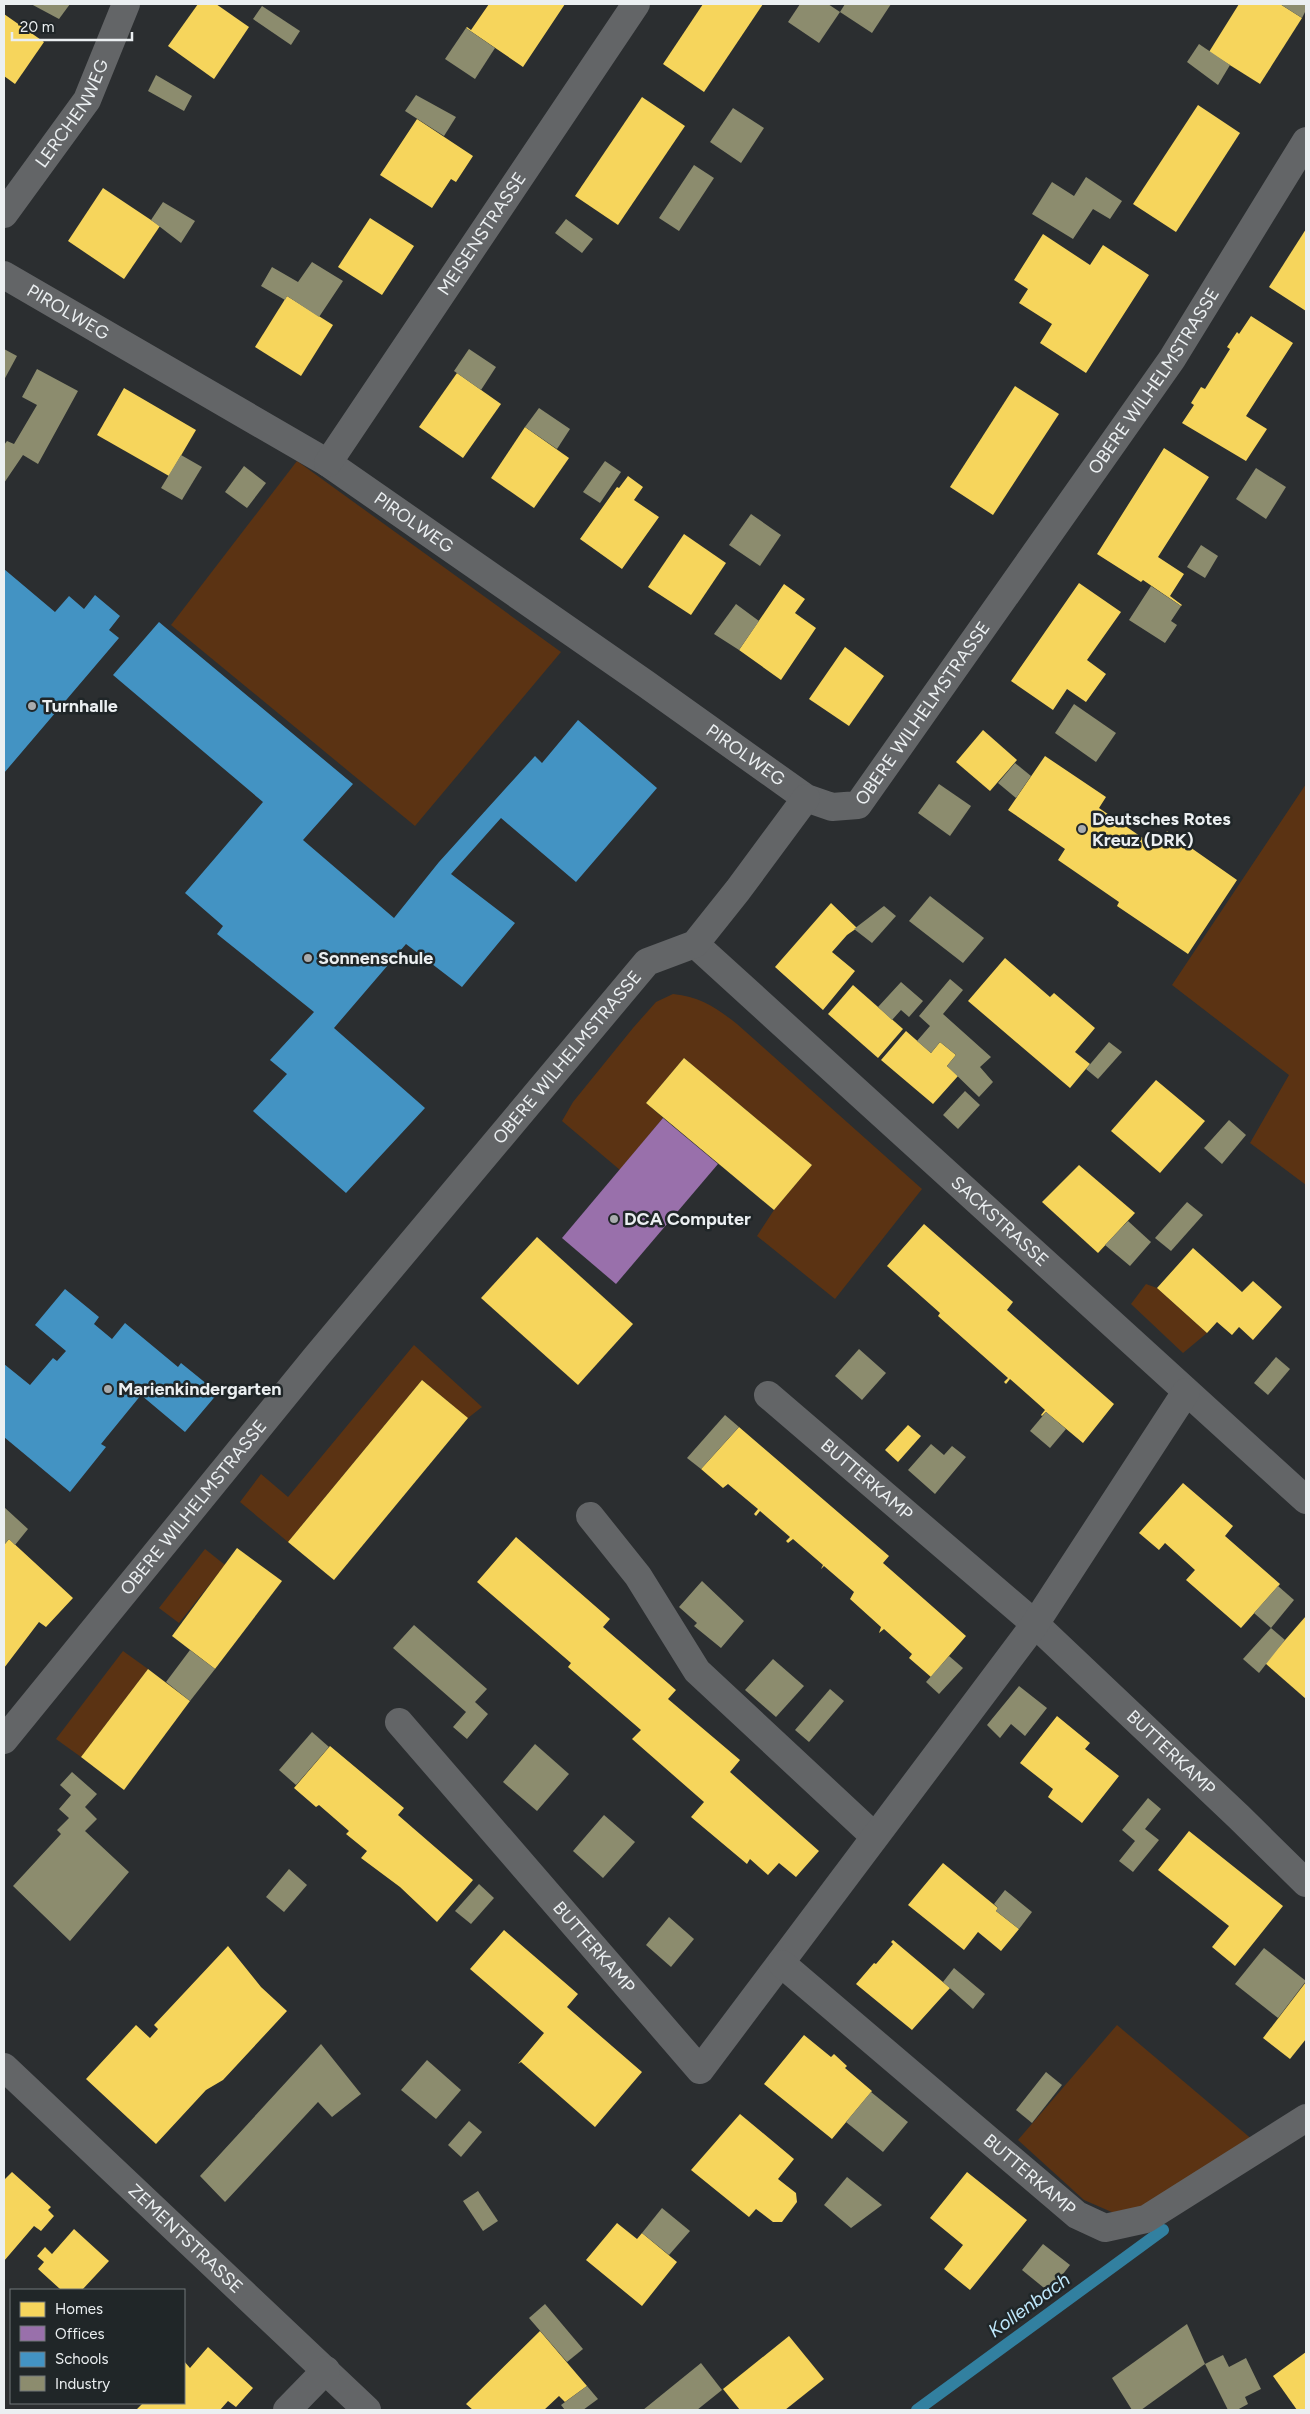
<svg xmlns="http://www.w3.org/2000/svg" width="1310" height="2414" font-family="Figtree,sans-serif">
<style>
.green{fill:#5b3313}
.homes{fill:#f6d55c}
.offices{fill:#9970ab}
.schools{fill:#4393c3}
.industry{fill:#8c8c6e}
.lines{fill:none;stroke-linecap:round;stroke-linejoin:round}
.stream{stroke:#3280a0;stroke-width:12}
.minor{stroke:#636567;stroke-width:28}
.poi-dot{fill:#a8abad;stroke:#202628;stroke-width:2}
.labels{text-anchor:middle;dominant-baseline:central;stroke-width:5;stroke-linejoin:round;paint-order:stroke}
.street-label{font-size:18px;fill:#ebeff1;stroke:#202628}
.poi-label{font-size:18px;font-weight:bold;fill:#ebeff1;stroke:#202628;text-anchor:start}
.water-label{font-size:19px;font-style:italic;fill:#bfe8fc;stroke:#202628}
</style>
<rect width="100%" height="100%" fill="#2b2e30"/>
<g class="green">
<path d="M 297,461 L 561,652 L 415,826 L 171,625 Z"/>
<path d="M 1306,784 L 1306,1185 L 1250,1143 L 1289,1075 L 1172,985 Z"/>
<path d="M 673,994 C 701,997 715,1007 737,1024 L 922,1189 L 835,1299 L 757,1236 L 774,1210 L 812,1165 L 684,1058 L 646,1103 L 663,1118 L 620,1170 L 562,1121 L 573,1102 L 633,1028 L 656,1002 Z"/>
<path d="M 1146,1284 L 1157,1288 L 1207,1333 L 1183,1353 L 1131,1304 Z"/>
<path d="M 414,1345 L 482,1407 L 468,1418 L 422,1380 L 288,1542 L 240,1502 L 261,1474 L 288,1497 Z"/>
<path d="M 205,1549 L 225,1565 L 179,1623 L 159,1608 Z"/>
<path d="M 123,1651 L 148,1669 L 81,1757 L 56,1739 Z"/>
<path d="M 1117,2025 L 1254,2141 L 1147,2208 L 1114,2213 L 1084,2200 L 1018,2140 Z"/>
</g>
<g class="homes">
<path d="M 198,4 L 216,4 L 249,27 L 214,79 L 168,46 Z"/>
<path d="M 489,4 L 565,4 L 523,67 L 466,28 L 467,27 L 471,30 Z"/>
<path d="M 703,4 L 763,4 L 704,92 L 663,64 Z"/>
<path d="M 1239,4 L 1280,4 L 1302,18 L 1260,84 L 1209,52 Z"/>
<path d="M 4,14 L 44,42 L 15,84 L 4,76 Z"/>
<path d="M 642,97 L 685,126 L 618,225 L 575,196 Z"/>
<path d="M 1198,105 L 1240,133 L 1176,232 L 1133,204 Z"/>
<path d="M 417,119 L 473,156 L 456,182 L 451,179 L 432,208 L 380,175 Z"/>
<path d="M 103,188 L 160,226 L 124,279 L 68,241 Z"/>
<path d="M 370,218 L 414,246 L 382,295 L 338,267 Z"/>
<path d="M 1306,229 L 1306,311 L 1269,287 Z"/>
<path d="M 1043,234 L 1090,265 L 1103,245 L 1149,275 L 1086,373 L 1040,343 L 1052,324 L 1019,303 L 1028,289 L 1014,280 Z"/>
<path d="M 287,296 L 333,325 L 301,376 L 255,347 Z"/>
<path d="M 1251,316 L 1293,343 L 1246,416 L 1267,429 L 1246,461 L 1182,423 L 1194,405 L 1191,403 L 1201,387 L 1205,389 L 1230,349 L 1227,347 L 1237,332 L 1239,334 Z"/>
<path d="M 457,373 L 501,404 L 463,458 L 419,427 Z"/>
<path d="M 1015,386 L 1059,414 L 993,515 L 950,487 Z"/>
<path d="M 124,388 L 196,430 L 169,476 L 97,435 Z"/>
<path d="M 525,427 L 569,458 L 534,508 L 491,478 Z"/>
<path d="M 1164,448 L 1209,477 L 1158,557 L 1184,574 L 1170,596 L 1182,605 L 1181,606 L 1143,580 L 1141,582 L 1097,554 Z"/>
<path d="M 628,476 L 643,487 L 634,500 L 659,517 L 622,569 L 580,539 L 617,487 L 619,488 Z"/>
<path d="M 684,534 L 726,563 L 691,615 L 648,587 Z"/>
<path d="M 1079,583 L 1121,612 L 1087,660 L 1106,674 L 1086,702 L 1067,689 L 1053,710 L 1011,681 Z"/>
<path d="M 784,584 L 805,599 L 795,613 L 816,628 L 781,680 L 739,650 Z"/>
<path d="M 845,647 L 884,676 L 849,726 L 809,699 Z"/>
<path d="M 983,730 L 1017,760 L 990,791 L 956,762 Z"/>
<path d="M 1045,756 L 1106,797 L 1099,808 L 1156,847 L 1167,831 L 1237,880 L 1188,954 L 1117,906 L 1119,902 L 1058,860 L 1065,849 L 1008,810 Z"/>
<path d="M 831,903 L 857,928 L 847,935 L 832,952 L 855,971 L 823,1010 L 775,967 Z"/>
<path d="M 1005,958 L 1050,997 L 1054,993 L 1095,1028 L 1075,1052 L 1090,1064 L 1070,1088 L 968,1001 Z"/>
<path d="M 853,985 L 903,1029 L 878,1058 L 828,1014 Z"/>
<path d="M 906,1031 L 931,1053 L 940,1042 L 956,1055 L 947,1066 L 958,1076 L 933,1104 L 881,1060 Z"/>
<path d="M 684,1058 L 812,1165 L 774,1210 L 646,1103 Z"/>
<path d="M 1156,1080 L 1205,1121 L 1160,1173 L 1111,1131 Z"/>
<path d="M 1079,1165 L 1135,1213 L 1098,1253 L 1042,1202 Z"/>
<path d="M 924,1224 L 1013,1302 L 1007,1310 L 1114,1404 L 1083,1443 L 1046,1412 L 1042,1416 L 1041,1415 L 1045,1410 L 1010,1379 L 1006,1384 L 1004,1382 L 1008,1378 L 938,1316 L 940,1313 L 887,1266 Z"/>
<path d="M 537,1237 L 633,1324 L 578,1385 L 481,1298 Z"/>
<path d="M 1193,1248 L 1242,1292 L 1253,1281 L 1282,1307 L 1253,1340 L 1239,1327 L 1232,1335 L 1217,1322 L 1207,1333 L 1157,1288 Z"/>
<path d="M 422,1380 L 468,1418 L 334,1580 L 288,1542 Z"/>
<path d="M 908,1425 L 921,1436 L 898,1462 L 885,1450 Z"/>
<path d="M 739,1427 L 889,1556 L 883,1563 L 966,1636 L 931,1677 L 909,1658 L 912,1654 L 884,1629 L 879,1633 L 881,1627 L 850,1599 L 854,1592 L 824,1566 L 821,1569 L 823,1565 L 793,1539 L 788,1543 L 786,1541 L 790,1537 L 760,1511 L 756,1516 L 754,1514 L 758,1509 L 728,1484 L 723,1488 L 701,1469 Z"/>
<path d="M 1183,1483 L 1233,1526 L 1225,1536 L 1280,1584 L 1241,1628 L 1186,1580 L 1195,1570 L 1165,1543 L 1159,1550 L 1139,1533 Z"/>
<path d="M 516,1537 L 610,1619 L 603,1627 L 676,1690 L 668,1699 L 740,1760 L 730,1772 L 819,1851 L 796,1877 L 779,1863 L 768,1875 L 750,1859 L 747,1864 L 691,1817 L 704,1802 L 632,1739 L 641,1730 L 568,1667 L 571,1663 L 477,1582 Z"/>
<path d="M 9,1539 L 73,1598 L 46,1627 L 39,1622 L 4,1668 L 4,1545 Z"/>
<path d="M 237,1548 L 282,1581 L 215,1669 L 172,1636 Z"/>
<path d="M 1306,1616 L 1306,1699 L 1265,1663 Z"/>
<path d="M 148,1669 L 190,1701 L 124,1790 L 81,1757 Z"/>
<path d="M 1057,1716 L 1090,1743 L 1085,1749 L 1119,1776 L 1082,1823 L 1048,1797 L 1053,1789 L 1020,1763 Z"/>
<path d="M 330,1746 L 404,1808 L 398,1815 L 473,1880 L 437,1922 L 400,1887 L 361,1858 L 367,1851 L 346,1834 L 349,1831 L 319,1805 L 316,1807 L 294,1788 Z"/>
<path d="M 1189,1831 L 1283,1906 L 1235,1966 L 1212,1947 L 1229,1926 L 1158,1870 Z"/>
<path d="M 943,1863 L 998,1908 L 996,1911 L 1019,1929 L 1001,1951 L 978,1932 L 964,1950 L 908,1905 Z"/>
<path d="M 504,1930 L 578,1994 L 567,2007 L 642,2072 L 595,2127 L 521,2062 L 518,2064 L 544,2033 L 470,1969 Z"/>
<path d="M 893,1940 L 950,1988 L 912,2030 L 856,1984 L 874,1963 L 876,1964 L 893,1944 L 891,1942 Z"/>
<path d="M 228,1946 L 261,1987 L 287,2011 L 223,2080 L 206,2090 L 156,2144 L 86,2079 L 136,2025 L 150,2038 L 158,2029 L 154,2025 Z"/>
<path d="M 1306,1982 L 1306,2039 L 1290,2059 L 1263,2038 Z"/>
<path d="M 804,2035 L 831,2057 L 834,2054 L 847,2066 L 845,2068 L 872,2091 L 832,2139 L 764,2084 Z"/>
<path d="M 740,2114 L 794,2159 L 778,2179 L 796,2193 L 797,2202 L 782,2222 L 773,2222 L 756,2209 L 749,2217 L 691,2170 Z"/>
<path d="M 12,2172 L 51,2207 L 48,2210 L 54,2216 L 41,2231 L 34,2226 L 4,2261 L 4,2180 Z"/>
<path d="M 967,2172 L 1027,2220 L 970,2290 L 944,2269 L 963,2245 L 930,2218 Z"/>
<path d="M 617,2223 L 637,2239 L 642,2233 L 677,2262 L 642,2306 L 586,2260 Z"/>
<path d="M 74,2229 L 109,2261 L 82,2290 L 59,2290 L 60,2289 L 38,2269 L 44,2262 L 37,2256 L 45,2247 L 52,2254 Z"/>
<path d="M 540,2331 L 587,2386 L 565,2402 L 559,2396 L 544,2410 L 473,2410 L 466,2404 Z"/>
<path d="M 789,2336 L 824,2379 L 785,2410 L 740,2410 L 723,2389 Z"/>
<path d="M 208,2347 L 253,2388 L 236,2407 L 228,2401 L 220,2410 L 136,2410 L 143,2403 L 184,2403 L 184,2361 L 190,2368 Z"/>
<path d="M 1306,2352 L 1306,2410 L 1297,2410 L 1273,2376 Z"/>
</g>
<path class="offices" d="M 663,1118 L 718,1164 L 616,1284 L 562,1238 Z"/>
<g class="schools">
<path d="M 4,569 L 55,612 L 69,596 L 84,609 L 95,595 L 120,616 L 109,630 L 119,638 L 4,773 Z"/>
<path d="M 159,622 L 353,784 L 303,840 L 394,918 L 439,862 L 535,756 L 542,763 L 578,720 L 657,788 L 576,882 L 501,818 L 451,874 L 515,923 L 462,987 L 406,944 L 334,1028 L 425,1108 L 346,1193 L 253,1111 L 287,1074 L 270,1060 L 314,1012 L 217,934 L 223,926 L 185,893 L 263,802 L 113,675 Z"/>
<path d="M 65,1289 L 99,1317 L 94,1324 L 112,1339 L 125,1323 L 178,1367 L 181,1363 L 218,1393 L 185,1432 L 141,1395 L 101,1444 L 106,1447 L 70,1492 L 4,1437 L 4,1364 L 30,1385 L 53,1358 L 57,1361 L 66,1351 L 35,1325 Z"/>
</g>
<g class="industry">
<path d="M 31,4 L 70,4 L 59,19 Z"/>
<path d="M 800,4 L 828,4 L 840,12 L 819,43 L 788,22 Z"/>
<path d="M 845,4 L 891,4 L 872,33 L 840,12 Z"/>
<path d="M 1280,4 L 1306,4 L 1306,10 L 1302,18 Z"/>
<path d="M 262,6 L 300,31 L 291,45 L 253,19 Z"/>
<path d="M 466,28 L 495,48 L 475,79 L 445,59 Z"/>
<path d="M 1199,44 L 1230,65 L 1218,85 L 1187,62 Z"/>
<path d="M 156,75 L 192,96 L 184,111 L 148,91 Z"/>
<path d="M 416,95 L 456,117 L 444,136 L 405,111 Z"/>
<path d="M 733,108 L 764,128 L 741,163 L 710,142 Z"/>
<path d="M 694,165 L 714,178 L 679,231 L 659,218 Z"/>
<path d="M 1086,177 L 1122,201 L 1110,219 L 1093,209 L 1073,239 L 1032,214 L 1052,182 L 1074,196 Z"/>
<path d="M 163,202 L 195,221 L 181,243 L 151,220 Z"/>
<path d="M 566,219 L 593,239 L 582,253 L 555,233 Z"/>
<path d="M 312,262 L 343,281 L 319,317 L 287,296 L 285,300 L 261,286 L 272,267 L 298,282 Z"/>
<path d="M 4,349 L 17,356 L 4,380 Z"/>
<path d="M 469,349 L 496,367 L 481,390 L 454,371 Z"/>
<path d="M 37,369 L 78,391 L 38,464 L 23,455 L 4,483 L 4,445 L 7,441 L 14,444 L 37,405 L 22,397 Z"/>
<path d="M 539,408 L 570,429 L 557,449 L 525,427 Z"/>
<path d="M 181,455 L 202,467 L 182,500 L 161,488 Z"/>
<path d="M 605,461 L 621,472 L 600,503 L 583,492 Z"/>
<path d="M 244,466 L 266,483 L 247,508 L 225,492 Z"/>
<path d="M 1256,468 L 1286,487 L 1266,519 L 1236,499 Z"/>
<path d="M 751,514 L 781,535 L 760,566 L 729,545 Z"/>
<path d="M 1201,545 L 1218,556 L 1205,578 L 1187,567 Z"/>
<path d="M 1151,586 L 1181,606 L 1171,621 L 1177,625 L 1165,643 L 1129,620 Z"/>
<path d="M 736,604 L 759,621 L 739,650 L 714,634 Z"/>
<path d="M 1074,704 L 1116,733 L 1096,762 L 1055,733 Z"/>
<path d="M 1015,763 L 1031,776 L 1016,798 L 998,783 Z"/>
<path d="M 939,784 L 971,806 L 950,836 L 918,813 Z"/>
<path d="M 930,896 L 984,938 L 963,963 L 909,921 Z"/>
<path d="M 884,906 L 896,916 L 872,943 L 854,929 Z"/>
<path d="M 950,979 L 963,990 L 943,1014 L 991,1057 L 980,1067 L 993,1082 L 979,1097 L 947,1066 L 956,1055 L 940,1042 L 931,1053 L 917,1041 L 930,1026 L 919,1016 Z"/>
<path d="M 901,982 L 923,1001 L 909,1017 L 901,1010 L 892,1020 L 878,1007 Z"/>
<path d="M 1109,1042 L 1122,1052 L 1098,1079 L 1086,1069 Z"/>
<path d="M 965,1091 L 980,1105 L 958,1129 L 943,1115 Z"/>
<path d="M 1229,1120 L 1246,1135 L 1222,1164 L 1204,1148 Z"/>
<path d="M 1187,1202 L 1203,1215 L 1171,1251 L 1155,1238 Z"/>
<path d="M 1128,1221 L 1151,1242 L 1130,1266 L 1105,1245 Z"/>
<path d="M 859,1349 L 886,1373 L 862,1400 L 835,1376 Z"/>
<path d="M 1276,1357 L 1290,1369 L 1268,1395 L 1254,1383 Z"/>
<path d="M 1046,1412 L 1066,1429 L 1050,1448 L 1030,1431 Z"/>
<path d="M 725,1415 L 739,1427 L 701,1469 L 687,1458 Z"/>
<path d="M 931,1444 L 944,1455 L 952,1446 L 966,1457 L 935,1494 L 908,1470 Z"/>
<path d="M 4,1507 L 28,1529 L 15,1545 L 9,1539 L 4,1545 Z"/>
<path d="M 702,1581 L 744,1621 L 721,1648 L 694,1626 L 697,1623 L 679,1607 Z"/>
<path d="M 1278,1586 L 1294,1600 L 1271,1628 L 1254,1613 Z"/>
<path d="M 414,1625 L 487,1689 L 475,1702 L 488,1714 L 467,1739 L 453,1727 L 466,1712 L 393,1648 Z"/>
<path d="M 1271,1628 L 1285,1640 L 1259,1673 L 1243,1659 Z"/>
<path d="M 190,1650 L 215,1669 L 190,1701 L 166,1682 Z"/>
<path d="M 949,1656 L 963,1668 L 939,1694 L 926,1682 Z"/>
<path d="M 773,1659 L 804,1686 L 776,1717 L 745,1690 Z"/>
<path d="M 1019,1686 L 1047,1708 L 1025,1736 L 1011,1724 L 1000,1738 L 987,1725 Z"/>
<path d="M 830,1689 L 844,1701 L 809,1742 L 795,1730 Z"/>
<path d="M 312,1732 L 329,1747 L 296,1785 L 279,1770 Z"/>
<path d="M 535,1744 L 569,1774 L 537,1811 L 503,1782 Z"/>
<path d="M 72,1772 L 97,1794 L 85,1807 L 97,1819 L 85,1831 L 129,1872 L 70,1941 L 13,1886 L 61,1834 L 57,1830 L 69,1818 L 59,1809 L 71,1795 L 60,1785 Z"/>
<path d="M 1148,1798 L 1161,1809 L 1145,1829 L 1159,1840 L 1133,1872 L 1119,1861 L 1135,1841 L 1122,1830 Z"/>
<path d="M 604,1815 L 635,1842 L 603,1878 L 573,1851 Z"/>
<path d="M 289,1869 L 307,1885 L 284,1912 L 266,1897 Z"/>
<path d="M 479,1884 L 494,1898 L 471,1924 L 455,1911 Z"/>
<path d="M 1005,1890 L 1032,1912 L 1019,1929 L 996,1911 L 998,1908 L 994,1904 Z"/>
<path d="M 669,1917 L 694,1939 L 671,1967 L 646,1945 Z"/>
<path d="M 1264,1948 L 1306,1981 L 1278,2018 L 1235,1984 Z"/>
<path d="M 954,1968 L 985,1994 L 973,2009 L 943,1982 Z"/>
<path d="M 321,2044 L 361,2094 L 332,2117 L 318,2102 L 225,2202 L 200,2176 Z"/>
<path d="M 427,2060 L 461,2090 L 436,2119 L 401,2090 Z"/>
<path d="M 1046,2072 L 1062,2085 L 1032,2123 L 1016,2110 Z"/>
<path d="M 871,2092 L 908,2122 L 883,2152 L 846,2122 Z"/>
<path d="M 469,2121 L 482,2132 L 461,2157 L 448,2145 Z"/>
<path d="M 847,2177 L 882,2205 L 851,2228 L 824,2205 Z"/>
<path d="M 478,2191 L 498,2221 L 483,2231 L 463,2201 Z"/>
<path d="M 662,2208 L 690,2231 L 669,2255 L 642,2233 Z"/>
<path d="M 1043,2244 L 1070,2265 L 1049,2292 L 1022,2270 Z"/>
<path d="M 545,2304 L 583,2349 L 567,2362 L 529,2318 Z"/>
<path d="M 1187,2324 L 1205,2364 L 1141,2410 L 1132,2410 L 1112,2378 Z"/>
<path d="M 1223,2355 L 1229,2367 L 1246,2358 L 1261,2389 L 1245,2397 L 1248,2404 L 1237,2410 L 1228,2410 L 1205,2364 Z"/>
<path d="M 701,2363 L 722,2390 L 697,2410 L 643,2410 Z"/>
<path d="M 587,2386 L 598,2399 L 583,2410 L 565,2410 L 561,2405 Z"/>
</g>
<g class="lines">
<path class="stream" d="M 917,2410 L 1163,2230"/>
<g class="minor">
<path id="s1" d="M 4,214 L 87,100 L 126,4"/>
<path id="s2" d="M 4,275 L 328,463 L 646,684 L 806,798 L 832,807 L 858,805 L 1172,359 L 1306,141"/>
<path id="s3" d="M 328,463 L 636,4"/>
<path id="s4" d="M 695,944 L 1306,1500"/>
<path id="s5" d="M 768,1395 L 1035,1624 L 1239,1817 L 1306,1883"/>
<path d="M 590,1516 L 638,1576 L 697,1671 L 874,1836"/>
<path id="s6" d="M 399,1722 L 700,2070 L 1035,1624 L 1186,1392"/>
<path id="s7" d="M 4,1740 L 316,1357 L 647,962 L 695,944 L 738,890 L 806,798"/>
<path id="s8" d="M 782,1964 L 1077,2215 L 1105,2228 L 1146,2219 L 1306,2118"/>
<path id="s9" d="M 4,2067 L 367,2410"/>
<path d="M 287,2410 L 326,2370"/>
</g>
</g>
<g class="poi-dot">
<circle cx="32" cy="706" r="5"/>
<circle cx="1082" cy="829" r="5"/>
<circle cx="308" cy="958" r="5"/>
<circle cx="614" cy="1219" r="5"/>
<circle cx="108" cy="1389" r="5"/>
</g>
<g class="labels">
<g class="street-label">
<text stroke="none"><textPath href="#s1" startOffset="122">LERCHENWEG</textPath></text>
<text stroke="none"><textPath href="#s3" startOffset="276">MEISENSTRASSE</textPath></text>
<text stroke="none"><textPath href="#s2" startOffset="74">PIROLWEG</textPath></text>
<text stroke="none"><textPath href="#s2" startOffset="1529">OBERE WILHELMSTRASSE</textPath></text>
<text stroke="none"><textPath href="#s2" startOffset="479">PIROLWEG</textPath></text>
<text stroke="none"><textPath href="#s2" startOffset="1124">OBERE WILHELMSTRASSE</textPath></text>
<text stroke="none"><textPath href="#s2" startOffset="884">PIROLWEG</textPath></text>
<text stroke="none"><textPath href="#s7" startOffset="885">OBERE WILHELMSTRASSE</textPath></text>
<text stroke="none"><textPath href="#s4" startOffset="412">SACKSTRASSE</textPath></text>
<text stroke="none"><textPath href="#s5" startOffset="130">BUTTERKAMP</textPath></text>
<text stroke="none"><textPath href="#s7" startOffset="300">OBERE WILHELMSTRASSE</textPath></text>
<text stroke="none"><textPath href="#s5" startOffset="539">BUTTERKAMP</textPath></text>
<text stroke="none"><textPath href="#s6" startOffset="298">BUTTERKAMP</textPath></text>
<text stroke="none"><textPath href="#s8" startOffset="325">BUTTERKAMP</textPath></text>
<text stroke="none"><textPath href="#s9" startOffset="250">ZEMENTSTRASSE</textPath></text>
</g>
<g class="poi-label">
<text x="42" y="706">Turnhalle</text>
<text x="1092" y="819">Deutsches Rotes<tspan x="1092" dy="21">Kreuz (DRK)</tspan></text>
<text x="318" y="958">Sonnenschule</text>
<text x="624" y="1219">DCA Computer</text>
<text x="118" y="1389">Marienkindergarten</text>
</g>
<g class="water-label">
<text transform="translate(1029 2305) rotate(-36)">Kollenbach</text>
</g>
</g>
<rect width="1310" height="2414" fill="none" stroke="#ebeff1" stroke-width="10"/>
<rect x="10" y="2289" width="175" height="115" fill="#202628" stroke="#717678"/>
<rect x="20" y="2302" width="25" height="15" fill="#f6d55c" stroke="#717678"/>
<text x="55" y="2314" font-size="15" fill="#ebeff1">Homes</text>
<rect x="20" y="2326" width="25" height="15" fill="#9970ab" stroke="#717678"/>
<text x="55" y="2339" font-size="15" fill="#ebeff1">Offices</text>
<rect x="20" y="2352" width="25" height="15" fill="#4393c3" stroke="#717678"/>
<text x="55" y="2364" font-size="15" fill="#ebeff1">Schools</text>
<rect x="20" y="2376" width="25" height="15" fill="#8c8c6e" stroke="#717678"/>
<text x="55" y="2389" font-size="15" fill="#ebeff1">Industry</text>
<path d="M12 32v8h120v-8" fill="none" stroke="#ebeff1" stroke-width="2.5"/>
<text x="20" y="32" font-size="15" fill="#ebeff1" stroke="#202628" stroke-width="4" paint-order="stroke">20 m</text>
</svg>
